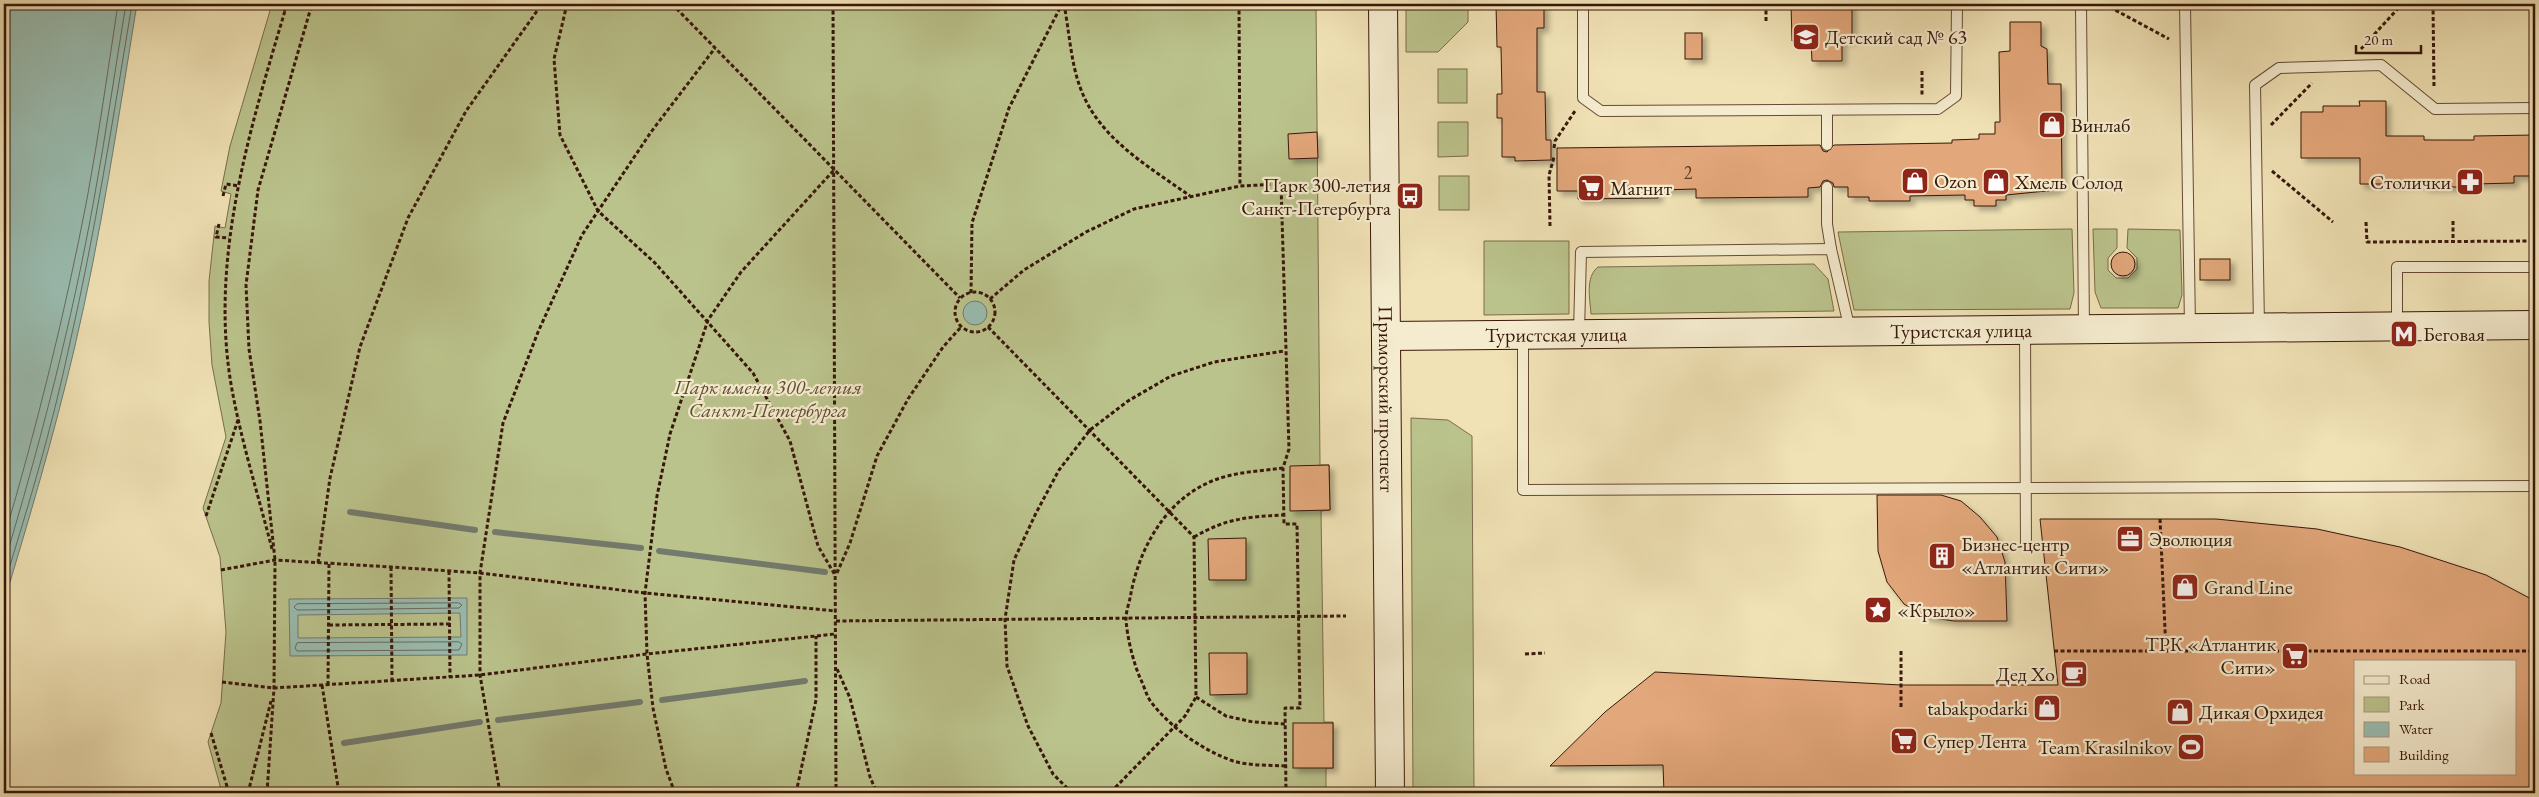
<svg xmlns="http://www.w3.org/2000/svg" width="2539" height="797" font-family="'EB Garamond',serif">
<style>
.green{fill:#bbc38c;stroke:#7a6d4b}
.water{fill:#9abdb1;stroke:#737b6e;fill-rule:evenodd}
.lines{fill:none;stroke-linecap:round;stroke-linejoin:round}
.shore{stroke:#696a5e;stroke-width:1}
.stream{stroke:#737b6e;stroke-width:6}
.building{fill:#e2a77a;stroke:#38170a;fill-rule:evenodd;filter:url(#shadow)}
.lane-casing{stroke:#664a35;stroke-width:12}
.secondary-casing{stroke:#38170a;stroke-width:30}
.path{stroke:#38170a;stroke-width:3;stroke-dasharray:4 2.5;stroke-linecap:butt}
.lane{stroke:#f5eccf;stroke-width:10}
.secondary{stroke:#f5eccf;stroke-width:28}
.labels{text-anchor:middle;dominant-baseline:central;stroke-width:4.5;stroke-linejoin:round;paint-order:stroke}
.number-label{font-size:18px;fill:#623b26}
.poi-label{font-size:20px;fill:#38170a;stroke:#f5eccf;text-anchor:start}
.street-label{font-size:20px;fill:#38170a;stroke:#f5eccf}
.park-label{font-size:20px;font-style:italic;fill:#5f4b31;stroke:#f5eccf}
</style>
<defs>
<filter id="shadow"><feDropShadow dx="4.5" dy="4.5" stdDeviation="2.5" flood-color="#0004"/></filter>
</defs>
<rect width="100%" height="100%" fill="#f0e2b5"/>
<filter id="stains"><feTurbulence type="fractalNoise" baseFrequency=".004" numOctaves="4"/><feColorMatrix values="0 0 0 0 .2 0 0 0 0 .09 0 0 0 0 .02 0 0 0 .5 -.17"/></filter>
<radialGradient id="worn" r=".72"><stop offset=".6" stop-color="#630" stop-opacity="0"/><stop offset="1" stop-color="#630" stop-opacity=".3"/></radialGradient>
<g class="green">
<path d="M 272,4 L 1316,4 L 1320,465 L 1329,465 L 1330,510 L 1321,511 L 1324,722 L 1333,722 L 1333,768 L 1326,768 L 1326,793 L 222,793 L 208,742 L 221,703 L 226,632 L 220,557 L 203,508 L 226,437 L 212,365 L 209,322 L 209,281 L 215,226 L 225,228 L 231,194 L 221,191 L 230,146 Z"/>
<path d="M 1406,4 L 1468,4 L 1468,22 L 1438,52 L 1406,52 Z"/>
<rect x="1438" y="69" width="29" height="34"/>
<path d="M 1438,122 L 1468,122 L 1468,156 L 1438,157 Z"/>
<rect x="1439" y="176" width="30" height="34"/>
<path d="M 2072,229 L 2074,293 L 2070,309 L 1854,310 L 1838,232 Z"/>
<path d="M 2093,229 L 2117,229 L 2117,248 L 2108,258 L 2108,270 L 2116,278 L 2128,278 L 2137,269 L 2137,258 L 2127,248 L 2128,229 L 2180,230 L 2182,295 L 2178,308 L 2101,308 L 2095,292 Z"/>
<path d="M 1484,241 L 1569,241 L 1569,314 L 1484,315 Z"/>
<path d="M 1814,264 L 1828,279 L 1834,311 L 1591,314 C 1590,299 1585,277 1598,267 Z"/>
<path d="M 1411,418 L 1448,420 L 1472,436 L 1474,793 L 1413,793 Z"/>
</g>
<g class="water">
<path d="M 4,4 L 137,4 C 118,120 101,236 74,350 C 54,435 29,519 4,602 Z"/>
<circle cx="975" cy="313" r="12"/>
<path d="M 467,598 L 467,655 L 290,656 L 289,599 ZM 460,613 L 461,637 L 298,638 L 298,615 Z"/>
</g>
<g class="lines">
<g class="shore">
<path d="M 4,538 C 37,426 65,313 87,199 C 99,134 108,69 118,4"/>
<path d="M 4,564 C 40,444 72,322 94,199 C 106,134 115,69 126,4"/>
<path d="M 4,585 C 28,507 52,428 69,347 C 95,233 113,119 132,4"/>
<path d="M 459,603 L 462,605 L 459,608 L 297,610 L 294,607 L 297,604 Z"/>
<path d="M 459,642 L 462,644 L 459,650 L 297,651 L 295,648 L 297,643 Z"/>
</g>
<g class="stream">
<path d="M 350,512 L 475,530"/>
<path d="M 495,532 L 641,548"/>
<path d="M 659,551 L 825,572"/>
<path d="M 662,700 L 805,681"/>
<path d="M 498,720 L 640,702"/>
<path d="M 344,743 L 480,722"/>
</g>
</g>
<g class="building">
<path d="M 1496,4 L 1544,4 L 1544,28 L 1537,28 L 1537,92 L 1545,92 L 1546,140 L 1551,140 L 1551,160 L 1515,161 L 1515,157 L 1502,157 L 1502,118 L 1497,118 L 1497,94 L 1502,94 L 1501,47 L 1497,47 Z"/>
<path d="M 1791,4 L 1852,4 L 1852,40 L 1842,40 L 1842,61 L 1812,61 L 1811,41 L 1792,41 Z"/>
<path d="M 2010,22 L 2041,22 L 2041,46 L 2047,49 L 2048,84 L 2061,84 L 2062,184 L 2056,190 L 2006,195 L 2006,200 L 1996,200 L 1996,206 L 1974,206 L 1974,200 L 1965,200 L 1965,195 L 1910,196 L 1910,201 L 1869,201 L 1869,197 L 1848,197 L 1848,187 L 1834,187 L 1833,183 L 1827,180 L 1823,181 L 1820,187 L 1808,188 L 1808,197 L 1696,198 L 1696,189 L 1658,190 L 1658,198 L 1578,199 L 1578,191 L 1557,191 L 1557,148 L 1820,145 L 1823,151 L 1827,152 L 1834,145 L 1952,143 L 1952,140 L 1979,139 L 1979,134 L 1995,134 L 1995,122 L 2000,122 L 1999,52 L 2010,51 Z"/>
<rect x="1685" y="33" width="17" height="26"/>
<path d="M 2359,101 L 2386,101 L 2386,136 L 2424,136 L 2424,140 L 2474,140 L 2474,136 L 2535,135 L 2535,176 L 2514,176 L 2514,183 L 2474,184 L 2474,187 L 2424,187 L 2424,184 L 2360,184 L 2360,158 L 2301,158 L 2301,112 L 2323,112 L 2323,106 L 2360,106 Z"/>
<path d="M 1317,132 L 1318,158 L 1289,159 L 1288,134 Z"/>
<circle cx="2123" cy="264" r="12"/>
<rect x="2200" y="259" width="30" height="21"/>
<path d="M 1329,465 L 1330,510 L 1290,511 L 1290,466 Z"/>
<path d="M 1877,495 L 1941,495 L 1961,501 L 1980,517 L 1997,537 L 2005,562 L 2007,621 L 1954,621 L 1927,617 L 1904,604 L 1887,582 L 1878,551 Z"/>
<path d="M 2040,519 L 2216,519 L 2317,529 L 2400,547 L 2486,575 L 2535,601 L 2535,793 L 1664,793 L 1663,765 L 1550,766 L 1605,712 L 1655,672 L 1901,685 L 2058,685 ZM 2355,661 L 2515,661 L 2515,773 L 2355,773 Z"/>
<path d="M 1246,538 L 1246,580 L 1209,580 L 1208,539 Z"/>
<path d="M 1209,653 L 1247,653 L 1247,694 L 1210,695 Z"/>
<rect x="1293" y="723" width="40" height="45"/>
</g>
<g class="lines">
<g class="lane-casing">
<g id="lane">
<path d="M 1583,4 L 1583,98 L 1601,111 L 1938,109 L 1956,96 L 1957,5 L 1959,4"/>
<path d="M 2081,4 L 2084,329"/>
<path d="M 2185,4 L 2190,328"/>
<path d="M 1827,145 L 1827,110"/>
<path d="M 1827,187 L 1827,224 L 1831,249"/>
<path d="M 2397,325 L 2397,267 L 2535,267"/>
<path d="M 2259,327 L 2255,85 L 2279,68 L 2381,65 L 2435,109 L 2535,108"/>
<path d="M 2025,331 L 2026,547"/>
<path d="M 1579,333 L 1581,252 L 1831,249 L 1850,330"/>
<path d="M 1523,336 L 1523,490 L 2535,486"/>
</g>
</g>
<g class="secondary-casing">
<g id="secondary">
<path id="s1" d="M 1383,4 L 1390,793"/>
<path id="s2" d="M 1386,336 L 2535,325"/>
</g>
</g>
<g class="path">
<path d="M 275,4 L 274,7 L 286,10"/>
<path d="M 567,4 L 554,59 L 560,135 L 598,211 L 655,263 L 753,373 L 790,441 L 818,546 L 835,575"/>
<path d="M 672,4 L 960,298"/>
<path d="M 833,4 L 836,793"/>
<path d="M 1064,4 C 1069,30 1071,63 1080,87 C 1098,138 1148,166 1190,196"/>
<path d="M 1239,4 L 1240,186"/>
<path d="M 1766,4 L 1766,23"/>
<path d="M 2104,4 L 2169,39"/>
<path d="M 2433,4 L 2434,88"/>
<path d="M 2361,49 L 2402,4"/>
<path d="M 1922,71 L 1922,95"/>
<path d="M 2271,125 L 2312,83"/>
<path d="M 1554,148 L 1555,141 L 1575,111"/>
<path d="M 2272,171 L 2333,222"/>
<path d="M 223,196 L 226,184 L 239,186"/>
<path d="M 2453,221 L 2453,242"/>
<path d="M 2366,222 L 2367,242 L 2535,241"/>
<path d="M 219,224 L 216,237 L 229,238"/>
<path d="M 1550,226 L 1549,175 L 1554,157"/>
<circle cx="975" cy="312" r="20"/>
<path d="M 971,293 L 972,223 L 1009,108 L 1062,4"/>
<path d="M 990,299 L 1024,270 L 1086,232 L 1134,209 L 1240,186 L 1281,184 L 1289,449 L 1283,468 L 1284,524 L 1297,524 L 1300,708 L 1285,708 L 1286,793"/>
<path d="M 988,327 L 1194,537 L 1196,697 L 1185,716 L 1110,793"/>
<path d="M 1283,468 C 1260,471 1234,472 1212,481 C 1166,500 1140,547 1131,593 C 1130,601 1126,610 1126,619 C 1127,637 1133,661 1140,678 C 1144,685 1146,695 1151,702 C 1171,728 1202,750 1233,761 C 1250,766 1269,765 1286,766"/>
<path d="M 206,516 L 239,417"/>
<path d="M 2160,519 L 2166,651"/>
<path d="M 1194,537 C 1227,518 1247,517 1283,515"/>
<path d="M 272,549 C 259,498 243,447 233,395 C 207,263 250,129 287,4"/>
<path d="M 318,563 L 330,478 L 360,347 L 408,218 L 466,111 L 542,4"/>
<path d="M 391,567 L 392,681"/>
<path d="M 221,570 L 275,560 L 391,567 L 480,573 L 645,593 L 836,611"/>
<path d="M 449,571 L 450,677"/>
<path d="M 837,573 L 850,543 L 877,456 L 908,399 L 943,347 L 961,327"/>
<path d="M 836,621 L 1346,616"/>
<path d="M 329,625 L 450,624"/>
<path d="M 1901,651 L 1901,708"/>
<path d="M 2054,651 L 2535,651"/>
<path d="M 1525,654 L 1545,653"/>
<path d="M 837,669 L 850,698 L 870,777 L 877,793"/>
<path d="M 222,682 L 274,688 L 480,675 L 647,654 L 835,634"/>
<path d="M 322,685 L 339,793"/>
<path d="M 328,685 L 329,563"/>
<path d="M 1196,697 L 1226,716 L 1253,722 L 1285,724"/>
<path d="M 211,733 L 229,793"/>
<path d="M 248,793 L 271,701"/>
<path d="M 267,793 L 274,688 L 275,560 L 260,421 L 249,349 L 246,285 L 258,190 L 312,4"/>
<path d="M 500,793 L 480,675 L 480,573 L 503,423 L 538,332 L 582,235 L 651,132 L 715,48"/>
<path d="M 675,793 L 666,769 L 653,708 L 647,654 L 645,593 L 657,496 L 670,434 L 708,320 L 741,272 L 834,170"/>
<path d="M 796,793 L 816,700 L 816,636"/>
<path d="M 1072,793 L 1053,774 L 1028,726 L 1007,666 L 1005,619 L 1014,560 L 1036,513 L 1059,470 L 1090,430 L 1128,401 L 1171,376 L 1214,362 L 1284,351"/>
</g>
<use href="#lane" class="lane"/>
<use href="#secondary" class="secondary"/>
</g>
<defs>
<g id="school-square" transform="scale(1.4375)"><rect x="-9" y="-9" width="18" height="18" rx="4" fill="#8f2418" stroke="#f5eccf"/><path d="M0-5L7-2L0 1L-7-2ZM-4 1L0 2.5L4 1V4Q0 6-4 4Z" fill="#fff"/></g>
<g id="shop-square" transform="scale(1.4375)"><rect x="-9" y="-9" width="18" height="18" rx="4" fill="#8f2418" stroke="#f5eccf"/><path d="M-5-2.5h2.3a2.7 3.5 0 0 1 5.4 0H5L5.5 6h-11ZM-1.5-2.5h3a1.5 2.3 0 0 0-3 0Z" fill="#fff"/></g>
<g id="pharmacy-square" transform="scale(1.4375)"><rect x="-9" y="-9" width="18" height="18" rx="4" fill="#8f2418" stroke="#f5eccf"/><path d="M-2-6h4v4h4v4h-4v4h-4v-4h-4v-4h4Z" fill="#fff"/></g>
<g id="supermarket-square" transform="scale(1.4375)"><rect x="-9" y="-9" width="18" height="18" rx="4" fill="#8f2418" stroke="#f5eccf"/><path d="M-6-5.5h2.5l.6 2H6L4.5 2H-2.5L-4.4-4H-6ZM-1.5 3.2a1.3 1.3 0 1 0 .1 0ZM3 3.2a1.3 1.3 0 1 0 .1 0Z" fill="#fff"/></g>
<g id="bus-square" transform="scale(1.4375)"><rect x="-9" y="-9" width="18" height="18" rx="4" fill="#8f2418" stroke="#f5eccf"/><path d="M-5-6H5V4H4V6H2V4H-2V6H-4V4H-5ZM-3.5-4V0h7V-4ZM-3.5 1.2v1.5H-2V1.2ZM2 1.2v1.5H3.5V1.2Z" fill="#fff"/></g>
<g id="metro-square" transform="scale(1.4375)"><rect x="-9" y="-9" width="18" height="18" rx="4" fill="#8f2418" stroke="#f5eccf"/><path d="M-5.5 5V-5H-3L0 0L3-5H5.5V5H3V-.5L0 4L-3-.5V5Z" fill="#fff"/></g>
<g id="office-square" transform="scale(1.4375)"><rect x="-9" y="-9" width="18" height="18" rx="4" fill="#8f2418" stroke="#f5eccf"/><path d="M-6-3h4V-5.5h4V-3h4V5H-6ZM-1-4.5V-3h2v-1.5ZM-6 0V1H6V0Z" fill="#fff"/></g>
<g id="building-square" transform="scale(1.4375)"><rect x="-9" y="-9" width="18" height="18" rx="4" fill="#8f2418" stroke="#f5eccf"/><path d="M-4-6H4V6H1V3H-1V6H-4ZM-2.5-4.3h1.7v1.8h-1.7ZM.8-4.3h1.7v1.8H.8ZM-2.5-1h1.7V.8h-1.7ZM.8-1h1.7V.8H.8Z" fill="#fff"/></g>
<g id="sight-square" transform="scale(1.4375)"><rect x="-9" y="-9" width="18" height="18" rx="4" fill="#8f2418" stroke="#f5eccf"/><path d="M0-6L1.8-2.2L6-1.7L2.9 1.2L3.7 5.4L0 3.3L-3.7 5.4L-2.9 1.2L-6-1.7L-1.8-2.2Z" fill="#fff"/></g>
<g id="cafe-square" transform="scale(1.4375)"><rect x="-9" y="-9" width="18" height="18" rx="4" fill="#8f2418" stroke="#f5eccf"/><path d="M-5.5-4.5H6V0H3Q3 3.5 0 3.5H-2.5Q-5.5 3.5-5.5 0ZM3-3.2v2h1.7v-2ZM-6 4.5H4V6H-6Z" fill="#fff"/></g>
<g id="stadium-square" transform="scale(1.4375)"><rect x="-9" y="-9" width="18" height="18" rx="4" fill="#8f2418" stroke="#f5eccf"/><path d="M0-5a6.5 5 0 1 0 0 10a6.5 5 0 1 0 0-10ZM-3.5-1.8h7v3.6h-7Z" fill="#fff"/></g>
</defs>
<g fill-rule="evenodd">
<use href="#school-square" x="1806" y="37"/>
<use href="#shop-square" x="2052" y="125"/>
<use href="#shop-square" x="1915" y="181"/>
<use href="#shop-square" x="1996" y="182"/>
<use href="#pharmacy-square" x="2470" y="182"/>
<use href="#supermarket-square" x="1591" y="188"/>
<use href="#bus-square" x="1410" y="196"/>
<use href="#metro-square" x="2404" y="334"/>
<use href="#office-square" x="2130" y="539"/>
<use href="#building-square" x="1942" y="556"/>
<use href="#shop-square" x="2185" y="587"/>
<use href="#sight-square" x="1878" y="610"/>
<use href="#supermarket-square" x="2295" y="656"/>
<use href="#cafe-square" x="2074" y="674"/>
<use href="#shop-square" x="2047" y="708"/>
<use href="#shop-square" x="2180" y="712"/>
<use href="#supermarket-square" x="1904" y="741"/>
<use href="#stadium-square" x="2191" y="747"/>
</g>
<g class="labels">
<g class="number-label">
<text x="1688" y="172">2</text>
</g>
<g class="poi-label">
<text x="1825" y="37">Детский сад № 63</text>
<text x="2071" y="125">Винлаб</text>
<text x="1934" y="181">Ozon</text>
<text x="2015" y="182">Хмель Солод</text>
<text x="2451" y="182" text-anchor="end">Столички</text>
<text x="1391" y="185" text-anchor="end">Парк 300-летия<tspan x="1391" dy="23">Санкт-Петербурга</tspan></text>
<text x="1610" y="188">Магнит</text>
<text x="2423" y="334">Беговая</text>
<text x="2149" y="539">Эволюция</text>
<text x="1961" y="544">Бизнес-центр<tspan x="1961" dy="23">«Атлантик Сити»</tspan></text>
<text x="2204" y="587">Grand Line</text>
<text x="1897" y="610">«Крыло»</text>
<text x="2276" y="644" text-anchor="end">ТРК «Атлантик<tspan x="2276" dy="23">Сити»</tspan></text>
<text x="2055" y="674" text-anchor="end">Дед Хо</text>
<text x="2028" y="708" text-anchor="end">tabakpodarki</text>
<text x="2199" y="712">Дикая Орхидея</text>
<text x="1923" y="741">Супер Лента</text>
<text x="2172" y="747" text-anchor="end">Team Krasilnikov</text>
</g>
<g class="street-label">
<text stroke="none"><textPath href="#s2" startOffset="575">Туристская улица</textPath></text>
<text stroke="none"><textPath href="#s2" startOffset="170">Туристская улица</textPath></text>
<text stroke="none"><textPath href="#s1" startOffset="395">Приморский проспект</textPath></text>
</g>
<g class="park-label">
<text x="768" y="387">Парк имени 300-летия<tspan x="768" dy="23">Санкт-Петербурга</tspan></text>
</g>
</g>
<rect width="2539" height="797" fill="none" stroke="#f0e2b5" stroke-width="20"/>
<rect x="5" y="5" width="2529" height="787" fill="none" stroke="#38170a" stroke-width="2.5"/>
<rect x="10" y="10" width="2519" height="777" fill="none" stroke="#38170a"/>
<rect x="2354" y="660" width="162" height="115" fill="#f5eccf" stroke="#a99780"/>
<rect x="2364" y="676" width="25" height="8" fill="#f5eccf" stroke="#a99780"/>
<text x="2399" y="684" font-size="15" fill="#38170a">Road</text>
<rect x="2364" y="697" width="25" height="15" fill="#bbc38c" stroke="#a99780"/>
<text x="2399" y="710" font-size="15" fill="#38170a">Park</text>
<rect x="2364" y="722" width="25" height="15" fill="#9abdb1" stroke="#a99780"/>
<text x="2399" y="734" font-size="15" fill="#38170a">Water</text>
<rect x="2364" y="747" width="25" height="15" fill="#e2a77a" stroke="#a99780"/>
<text x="2399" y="760" font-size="15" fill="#38170a">Building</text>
<path d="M2356 45v8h65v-8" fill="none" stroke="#38170a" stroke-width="2.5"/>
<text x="2364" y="45" font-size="15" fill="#38170a" stroke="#f5eccf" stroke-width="4" paint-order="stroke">20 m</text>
<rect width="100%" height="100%" filter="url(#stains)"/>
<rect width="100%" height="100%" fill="url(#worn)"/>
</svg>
